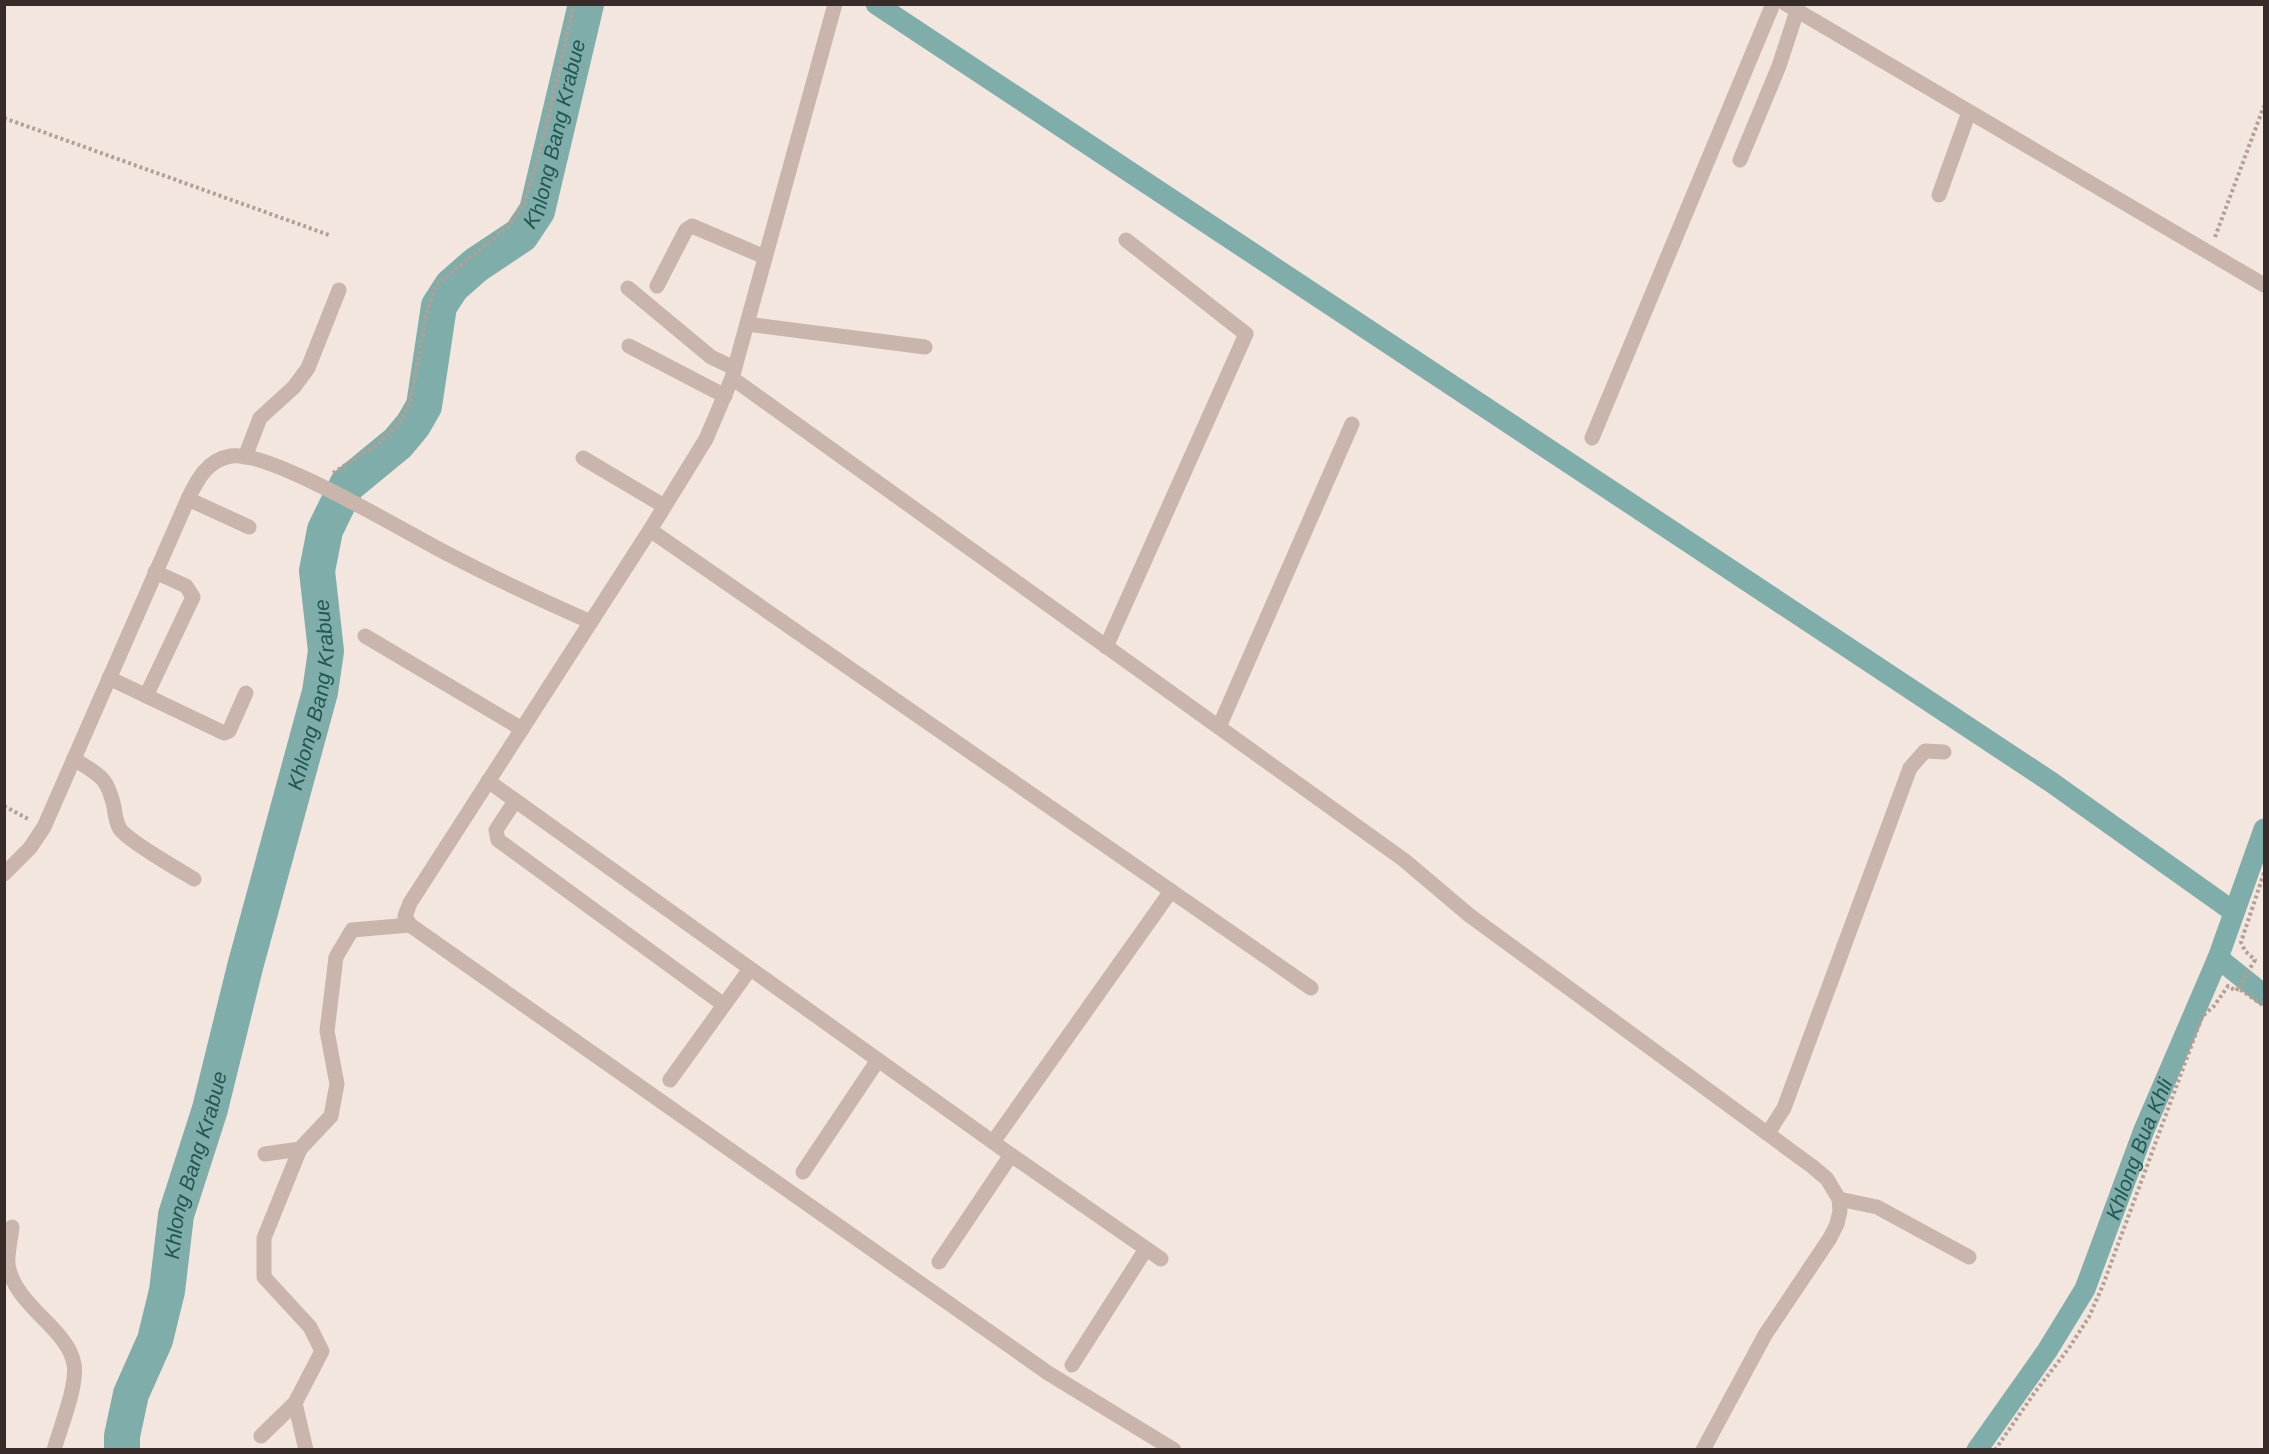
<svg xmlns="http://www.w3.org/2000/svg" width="2269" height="1454" font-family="Arial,sans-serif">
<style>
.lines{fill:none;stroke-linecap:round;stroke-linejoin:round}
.canal{stroke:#7fada9;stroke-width:21}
.river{stroke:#7fada9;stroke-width:36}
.path{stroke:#b59f95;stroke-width:4;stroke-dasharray:3 3;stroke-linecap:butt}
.minor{stroke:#c9b5ab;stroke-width:15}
.labels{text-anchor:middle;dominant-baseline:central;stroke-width:6;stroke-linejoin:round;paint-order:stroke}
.water-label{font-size:21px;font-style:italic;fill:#215754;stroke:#f9f1eb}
</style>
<rect width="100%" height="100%" fill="#f2e6de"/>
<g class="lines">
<g class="canal">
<path d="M 876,4 L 2051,782 L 2234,912"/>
<path d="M 2218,958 L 2264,995"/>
<path id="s1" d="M 1977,1450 L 2047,1351 L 2085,1289 L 2144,1130 L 2218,958 L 2264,829"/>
</g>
<path class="river" id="s2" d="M 122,1450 L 122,1436 L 131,1394 L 155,1340 L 167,1291 L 176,1215 L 210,1109 L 245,967 L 320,692 L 326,651 L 317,571 L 325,530 L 347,485 L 398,443 L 413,425 L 424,406 L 439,306 L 452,286 L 476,265 L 521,235 L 537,211 L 586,4"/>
<g class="path">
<path d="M 4,118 L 329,235"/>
<path d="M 2215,237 L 2264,106"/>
<path d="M 333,473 L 378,444 L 399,424 L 410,403 L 427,311 L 436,285 L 509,226 L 521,208 L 527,195 L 546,128 L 574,4"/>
<path d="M 4,806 L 30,820"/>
<path d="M 2238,988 L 2255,960 L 2245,951 L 2241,942 L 2264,873"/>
<path d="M 1995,1450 L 2035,1392 L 2069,1348 L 2089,1317 L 2103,1285 L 2202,1017 L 2214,1006 L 2228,986 L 2236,991 L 2238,988 L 2264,1006"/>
</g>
<g class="minor">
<path d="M 835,4 L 732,378 L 706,439 L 650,530 L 410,903 L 405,916 L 410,925 L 1048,1373 L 1174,1450"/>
<path d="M 1786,4 L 2264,285"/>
<path d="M 1740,160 L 1779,66 L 1797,11"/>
<path d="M 1939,195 L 1969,112"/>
<path d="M 657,286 L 686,230 L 692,226 L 765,257"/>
<path d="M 628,288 L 711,357 L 734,368"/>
<path d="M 747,324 L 925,347"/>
<path d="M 629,346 L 725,396"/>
<path d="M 732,378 L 1404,860 L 1469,915 L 1813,1167 L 1827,1179 L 1839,1199 L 1840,1211 L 1837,1224 L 1830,1238 L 1765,1335 L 1703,1450"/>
<path d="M 1592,438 L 1773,4"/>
<path d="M 245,457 L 260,418 L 294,387 L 308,368 L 339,290"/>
<path d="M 583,458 L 664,506"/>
<path d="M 188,499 L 249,527"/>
<path d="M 650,530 L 1311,988"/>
<path d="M 365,636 L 522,729"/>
<path d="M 1106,647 L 1246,334 L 1126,240"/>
<path d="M 109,678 L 224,733 L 229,731 L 246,693"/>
<path d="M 146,696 L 193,597 L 186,586 L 155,572"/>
<path d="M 1219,727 L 1352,424"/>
<path d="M 74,759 C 99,775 107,776 114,807 C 115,814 116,823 120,829 C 128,841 179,870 194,879"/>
<path d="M 488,781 L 1011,1155 L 1161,1259"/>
<path d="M 515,801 L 496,830 L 498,840 L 724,1005"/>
<path d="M 4,874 L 30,848 L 44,827 L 188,499 C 197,480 207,460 231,456 C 271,450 408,534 450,555 C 496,579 543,601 591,622"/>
<path d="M 670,1080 L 750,969"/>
<path d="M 1768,1133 L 1784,1108 L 1910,768 L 1925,751 L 1944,752"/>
<path d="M 993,1142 L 1171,891"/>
<path d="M 265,1154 L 300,1149 L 331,1116 L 337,1084 L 327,1031 L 336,957 L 352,930 L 410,925"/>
<path d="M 803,1172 L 878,1060"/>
<path d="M 1839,1199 L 1877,1207 L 1969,1257"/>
<path d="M 12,1227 C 11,1238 7,1253 8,1264 C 14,1306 68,1328 74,1364 C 78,1385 60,1428 54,1450"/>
<path d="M 939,1262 L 1011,1155"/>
<path d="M 1072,1365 L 1146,1249"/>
<path d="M 295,1403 L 306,1450"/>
<path d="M 261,1436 L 295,1403 L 322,1351 L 310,1327 L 264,1277 L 264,1238 L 300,1149"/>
</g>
</g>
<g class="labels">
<g class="water-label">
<text stroke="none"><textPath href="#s2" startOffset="1430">Khlong Bang Krabue</textPath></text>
<text stroke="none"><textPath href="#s2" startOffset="782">Khlong Bang Krabue</textPath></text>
<text stroke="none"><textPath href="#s1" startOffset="344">Khlong Bua Khli</textPath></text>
<text stroke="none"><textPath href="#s2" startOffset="296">Khlong Bang Krabue</textPath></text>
</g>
</g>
<rect width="2269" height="1454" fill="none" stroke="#372c2a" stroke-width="12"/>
</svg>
